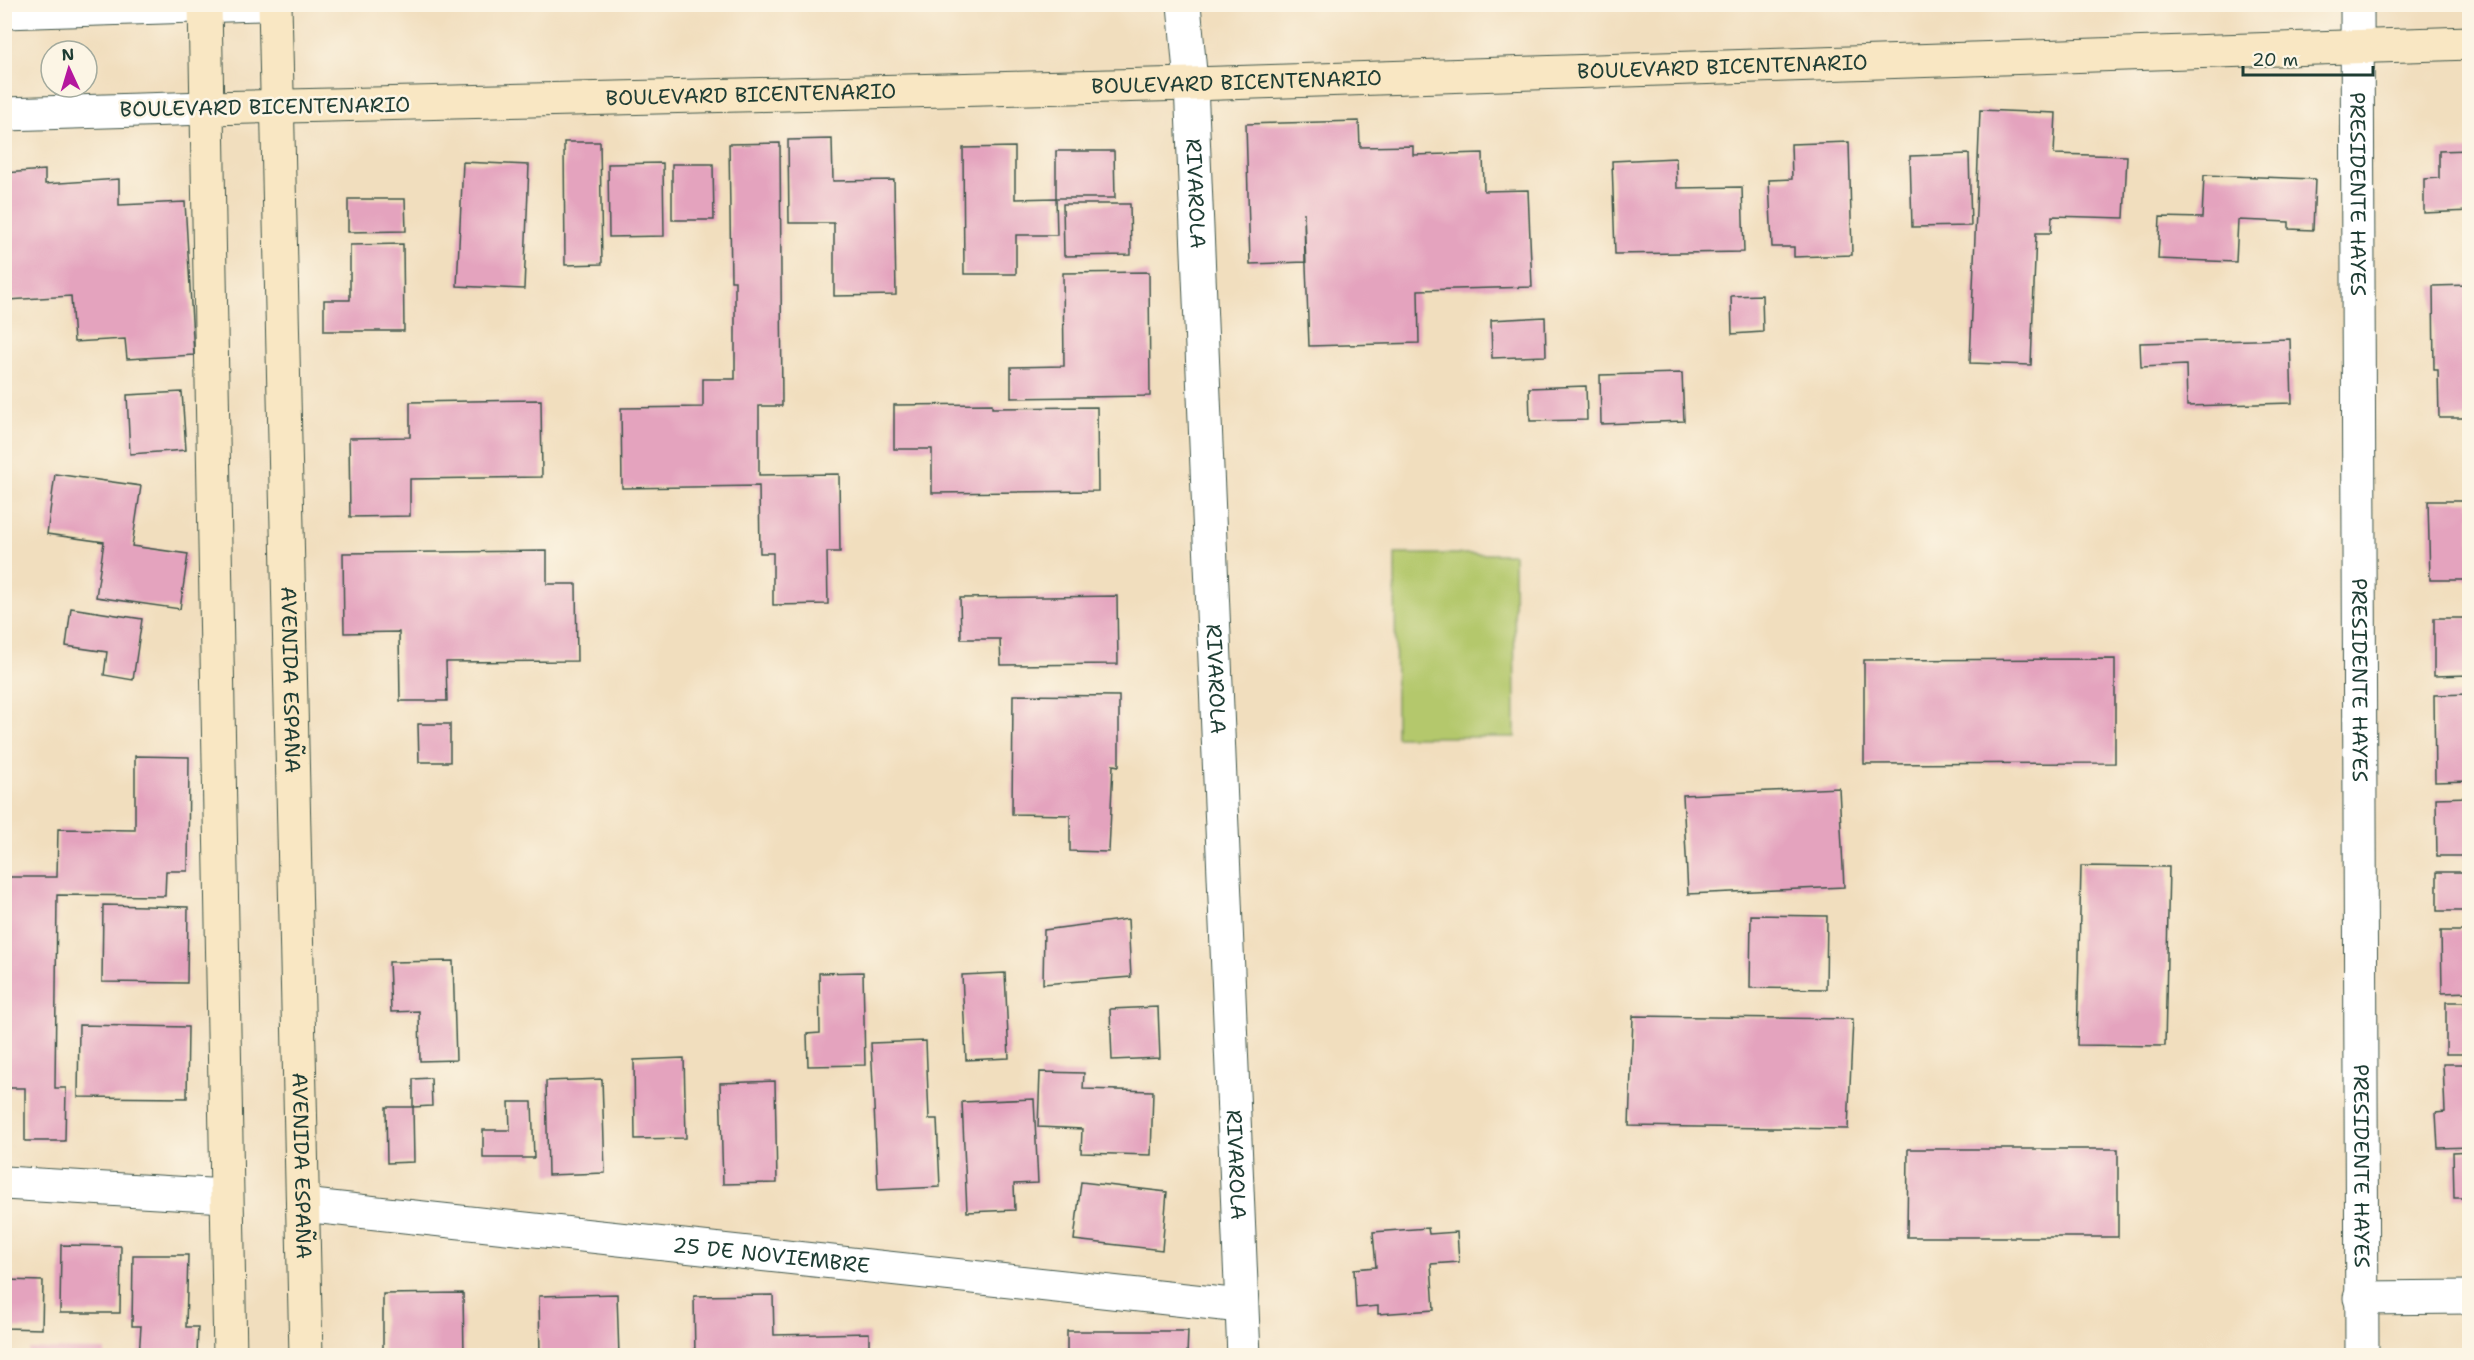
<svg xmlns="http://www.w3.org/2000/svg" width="2474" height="1360" font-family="'Shantell Sans',sans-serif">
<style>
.green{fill:#b4c86c;stroke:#6a8250;stroke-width:1.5}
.building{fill:#e4a3be}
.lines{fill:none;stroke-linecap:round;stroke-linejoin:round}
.street-casing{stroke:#3e5549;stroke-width:35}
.secondary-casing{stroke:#3e5549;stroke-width:35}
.street{stroke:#fff;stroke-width:33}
.secondary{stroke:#f9e7c3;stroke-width:33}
.labels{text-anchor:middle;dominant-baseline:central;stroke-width:5;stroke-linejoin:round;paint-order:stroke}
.street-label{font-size:21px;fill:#1f3d34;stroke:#fcf5e5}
</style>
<rect width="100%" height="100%" fill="#fcf5e5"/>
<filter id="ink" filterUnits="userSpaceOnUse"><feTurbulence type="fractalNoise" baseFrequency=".0167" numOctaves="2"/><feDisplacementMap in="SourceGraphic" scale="12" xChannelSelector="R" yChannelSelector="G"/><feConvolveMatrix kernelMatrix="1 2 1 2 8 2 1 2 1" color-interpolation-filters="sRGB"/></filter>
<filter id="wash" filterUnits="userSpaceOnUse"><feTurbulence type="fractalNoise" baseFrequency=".008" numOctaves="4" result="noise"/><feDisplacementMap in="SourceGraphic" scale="24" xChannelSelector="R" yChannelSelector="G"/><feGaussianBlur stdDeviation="1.35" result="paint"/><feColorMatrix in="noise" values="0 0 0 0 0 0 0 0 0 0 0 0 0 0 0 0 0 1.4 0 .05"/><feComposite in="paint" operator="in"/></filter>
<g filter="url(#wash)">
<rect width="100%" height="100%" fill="#f1debe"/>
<path class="green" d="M 1395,554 L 1514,554 L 1515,737 L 1396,737 Z"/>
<g id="blocks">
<g class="building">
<path d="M 1980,110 L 2056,113 L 2054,154 L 2127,156 L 2124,218 L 2052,216 L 2051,233 L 2036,233 L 2031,365 L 1970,363 Z"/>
<path d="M 1359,121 L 1360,147 L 1413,146 L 1413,155 L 1483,153 L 1484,191 L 1528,190 L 1532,287 L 1418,290 L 1419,343 L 1309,346 L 1304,212 L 1305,262 L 1250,264 L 1246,124 Z"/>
<path d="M 832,139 L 833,181 L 894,180 L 896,295 L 834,296 L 834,223 L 789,223 L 788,140 Z"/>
<path d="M 564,142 L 600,142 L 602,264 L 565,265 Z"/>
<path d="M 1849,142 L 1852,255 L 1794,257 L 1794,247 L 1772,247 L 1769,180 L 1792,179 L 1791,144 Z"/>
<path d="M 780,143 L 782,406 L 759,406 L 759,475 L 839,474 L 840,552 L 827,552 L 828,604 L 773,605 L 773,553 L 760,553 L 759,486 L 622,488 L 621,408 L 703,407 L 703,379 L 735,379 L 735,281 L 731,281 L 729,144 Z"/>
<path d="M 1015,147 L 1015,199 L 1056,198 L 1057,235 L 1016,235 L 1016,274 L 964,274 L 963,148 Z"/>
<path d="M 2470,150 L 2470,211 L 2424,213 L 2424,179 L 2439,178 L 2439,151 Z"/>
<path d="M 1056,151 L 1114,151 L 1115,198 L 1056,198 Z"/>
<path d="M 1969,154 L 1971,226 L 1912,227 L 1910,156 Z"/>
<path d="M 1676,158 L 1677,188 L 1742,187 L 1744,252 L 1615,254 L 1612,161 Z"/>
<path d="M 463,162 L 529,165 L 524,289 L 457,286 Z"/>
<path d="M 663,163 L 664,236 L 609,237 L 608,164 Z"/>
<path d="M 672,164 L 713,164 L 714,220 L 672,220 Z"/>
<path d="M 45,170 L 45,184 L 119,179 L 119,205 L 185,202 L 194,355 L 127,359 L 125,339 L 74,342 L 71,296 L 8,300 L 4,266 L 4,173 Z"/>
<path d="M 2204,175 L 2315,179 L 2313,230 L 2289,229 L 2289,222 L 2238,220 L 2236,262 L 2158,259 L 2160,217 L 2202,218 Z"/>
<path d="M 348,199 L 405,199 L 406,231 L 348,232 Z"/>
<path d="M 1063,204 L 1130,204 L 1131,255 L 1064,256 Z"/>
<path d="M 403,244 L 404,331 L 324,331 L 324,300 L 350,300 L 350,245 Z"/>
<path d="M 1149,272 L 1150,396 L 1011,398 L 1011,367 L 1064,366 L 1063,273 Z"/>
<path d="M 2470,285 L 2470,418 L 2439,418 L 2438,370 L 2434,370 L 2433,286 Z"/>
<path d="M 1762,295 L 1763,332 L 1732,334 L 1731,296 Z"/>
<path d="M 1545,317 L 1546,356 L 1492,358 L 1491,320 Z"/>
<path d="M 2290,339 L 2292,403 L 2187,406 L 2186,365 L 2141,367 L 2140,343 Z"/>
<path d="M 1682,373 L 1684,421 L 1601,424 L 1600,375 Z"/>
<path d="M 1586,386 L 1587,420 L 1530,421 L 1529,388 Z"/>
<path d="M 182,392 L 186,450 L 130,454 L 127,395 Z"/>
<path d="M 541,400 L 542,477 L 410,479 L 410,516 L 350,517 L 349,438 L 410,437 L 410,402 Z"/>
<path d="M 992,404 L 992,408 L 1097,407 L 1098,491 L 932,493 L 932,449 L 894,449 L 894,405 Z"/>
<path d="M 55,474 L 141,486 L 132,546 L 188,554 L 180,609 L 96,597 L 104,542 L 47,534 Z"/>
<path d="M 2428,501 L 2470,501 L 2470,580 L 2430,580 Z"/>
<path d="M 547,551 L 547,584 L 576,584 L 577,661 L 446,662 L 447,701 L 400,701 L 399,632 L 344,633 L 343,553 Z"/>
<path d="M 1117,596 L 1118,664 L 1001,665 L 1000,639 L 961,639 L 960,598 Z"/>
<path d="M 71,608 L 142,619 L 133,680 L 104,675 L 107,652 L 66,646 Z"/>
<path d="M 2434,618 L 2470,618 L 2470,675 L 2434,676 Z"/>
<path d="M 2115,659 L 2115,763 L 1864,764 L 1864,660 Z"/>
<path d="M 2470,694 L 2470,781 L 2435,782 L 2434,695 Z"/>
<path d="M 1013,695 L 1119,696 L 1119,766 L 1113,765 L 1109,852 L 1070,851 L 1070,815 L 1012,814 Z"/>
<path d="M 418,724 L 450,724 L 450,762 L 419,762 Z"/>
<path d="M 135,756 L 189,757 L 188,871 L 166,871 L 165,896 L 57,895 L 55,1088 L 66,1088 L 65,1141 L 25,1141 L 25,1088 L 4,1088 L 4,877 L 57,877 L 58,829 L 135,830 Z"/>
<path d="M 1839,788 L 1844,887 L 1688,894 L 1683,795 Z"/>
<path d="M 2470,797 L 2470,911 L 2437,911 L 2437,872 L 2465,872 L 2465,856 L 2437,856 L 2436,798 Z"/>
<path d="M 2081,866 L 2169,867 L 2165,1046 L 2077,1045 Z"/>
<path d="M 103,905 L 188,907 L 187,983 L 102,982 Z"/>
<path d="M 1751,915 L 1827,916 L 1826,989 L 1750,988 Z"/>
<path d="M 1128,919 L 1131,977 L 1043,984 L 1044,930 Z"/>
<path d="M 2441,931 L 2470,931 L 2470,992 L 2442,993 Z"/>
<path d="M 453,961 L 456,1060 L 420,1061 L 419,1011 L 391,1012 L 389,962 Z"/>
<path d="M 863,972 L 865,1065 L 808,1066 L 807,1034 L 820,1033 L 819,973 Z"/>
<path d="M 1005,973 L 1009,1058 L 966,1060 L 962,975 Z"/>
<rect x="2446" y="1002" width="24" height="52"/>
<path d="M 1158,1007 L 1160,1058 L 1112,1060 L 1110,1009 Z"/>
<path d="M 1633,1016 L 1853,1019 L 1848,1129 L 1629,1126 Z"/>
<path d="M 79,1025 L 188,1027 L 187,1098 L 78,1097 Z"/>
<path d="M 926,1041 L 929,1119 L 937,1119 L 940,1187 L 878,1190 L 871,1043 Z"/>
<path d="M 684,1058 L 686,1138 L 635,1139 L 634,1060 Z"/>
<path d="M 2443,1064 L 2470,1064 L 2470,1147 L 2438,1148 L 2436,1113 L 2445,1112 Z"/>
<path d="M 1040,1072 L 1084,1073 L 1083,1089 L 1153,1091 L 1151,1155 L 1081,1153 L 1082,1129 L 1038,1127 Z"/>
<path d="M 431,1078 L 432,1106 L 413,1107 L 413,1079 Z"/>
<path d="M 602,1079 L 605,1173 L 548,1175 L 546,1081 Z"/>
<path d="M 775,1081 L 777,1183 L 723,1184 L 720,1083 Z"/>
<path d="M 1034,1099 L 1038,1183 L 1014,1184 L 1015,1210 L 967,1212 L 962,1102 Z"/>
<path d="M 509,1102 L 532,1102 L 534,1158 L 483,1158 L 483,1130 L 510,1130 Z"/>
<path d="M 386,1107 L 413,1107 L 414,1162 L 387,1163 Z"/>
<path d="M 1908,1149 L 2118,1149 L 2118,1237 L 1907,1237 Z"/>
<path d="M 2470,1151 L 2470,1198 L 2454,1198 L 2453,1152 Z"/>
<path d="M 1081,1182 L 1167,1192 L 1162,1250 L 1074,1240 Z"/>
<path d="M 1428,1228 L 1429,1234 L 1457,1232 L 1459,1262 L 1431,1264 L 1434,1310 L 1378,1314 L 1378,1306 L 1356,1308 L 1354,1269 L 1376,1267 L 1373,1232 Z"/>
<path d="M 61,1245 L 121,1246 L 120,1313 L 60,1313 Z"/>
<path d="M 133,1255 L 188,1255 L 186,1327 L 198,1327 L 197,1356 L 139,1356 L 141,1326 L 132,1326 Z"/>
<path d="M 4,1280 L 43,1281 L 42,1329 L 4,1328 Z"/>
<path d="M 463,1293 L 464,1356 L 383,1356 L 383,1294 Z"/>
<path d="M 617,1294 L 619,1356 L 540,1356 L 539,1296 Z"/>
<path d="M 773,1295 L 774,1335 L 869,1333 L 869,1356 L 695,1356 L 694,1296 Z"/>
<path d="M 1067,1331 L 1188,1331 L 1187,1356 L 1067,1356 Z"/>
<path d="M 29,1349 L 105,1350 L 105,1356 L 29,1356 Z"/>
</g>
</g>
</g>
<g filter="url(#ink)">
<use href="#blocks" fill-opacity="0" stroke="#3e5549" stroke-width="1.5"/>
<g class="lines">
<g class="street-casing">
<g id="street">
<path id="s1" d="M 1184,4 L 1191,84 L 1244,1356"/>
<path id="s2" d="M 2357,4 L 2362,1356"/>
<path d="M 4,12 L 259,4"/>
<path d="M 4,114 L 208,108"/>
<path d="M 4,1183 L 226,1196"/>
<path id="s3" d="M 303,1205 L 1241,1306"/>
<path d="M 2360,1298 L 2470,1297"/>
</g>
</g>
<g class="secondary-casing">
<g id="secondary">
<path d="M 205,4 L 230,1356"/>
<path id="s4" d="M 275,4 L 306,1356"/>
<path id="s5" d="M 208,108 L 1191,84 L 2470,43"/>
</g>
</g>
<use href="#street" class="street"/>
<use href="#secondary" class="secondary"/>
</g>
</g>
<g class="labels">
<g class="street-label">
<text stroke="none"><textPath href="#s5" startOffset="1515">BOULEVARD BICENTENARIO</textPath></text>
<text stroke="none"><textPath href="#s5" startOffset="1029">BOULEVARD BICENTENARIO</textPath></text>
<text stroke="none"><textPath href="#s5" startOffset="543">BOULEVARD BICENTENARIO</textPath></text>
<text transform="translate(265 107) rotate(-1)">BOULEVARD BICENTENARIO</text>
<text stroke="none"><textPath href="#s1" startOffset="190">RIVAROLA</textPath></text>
<text stroke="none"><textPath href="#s2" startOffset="190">PRESIDENTE HAYES</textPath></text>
<text stroke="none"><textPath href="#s4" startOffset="676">AVENIDA ESPAÑA</textPath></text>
<text stroke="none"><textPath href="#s1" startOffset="676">RIVAROLA</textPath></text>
<text stroke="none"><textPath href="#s2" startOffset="676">PRESIDENTE HAYES</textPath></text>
<text stroke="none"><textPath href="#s4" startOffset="1162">AVENIDA ESPAÑA</textPath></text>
<text stroke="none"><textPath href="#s1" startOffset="1162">RIVAROLA</textPath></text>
<text stroke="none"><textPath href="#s2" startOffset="1162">PRESIDENTE HAYES</textPath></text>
<text stroke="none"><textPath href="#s3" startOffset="471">25 DE NOVIEMBRE</textPath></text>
</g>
</g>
<rect width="2474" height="1360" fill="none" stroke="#fcf5e5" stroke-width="24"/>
<g transform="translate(69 69) rotate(356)"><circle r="28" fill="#fcf5e5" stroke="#a4ab9e" stroke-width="1.5"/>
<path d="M0-4.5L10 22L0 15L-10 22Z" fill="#b5179e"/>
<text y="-9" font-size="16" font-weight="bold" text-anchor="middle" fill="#1f3d34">N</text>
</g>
<path d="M2243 66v9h130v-9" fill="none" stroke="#1f3d34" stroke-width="3"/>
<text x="2252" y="66" font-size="18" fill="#1f3d34" stroke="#fcf5e5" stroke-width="4.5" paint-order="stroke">20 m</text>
</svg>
